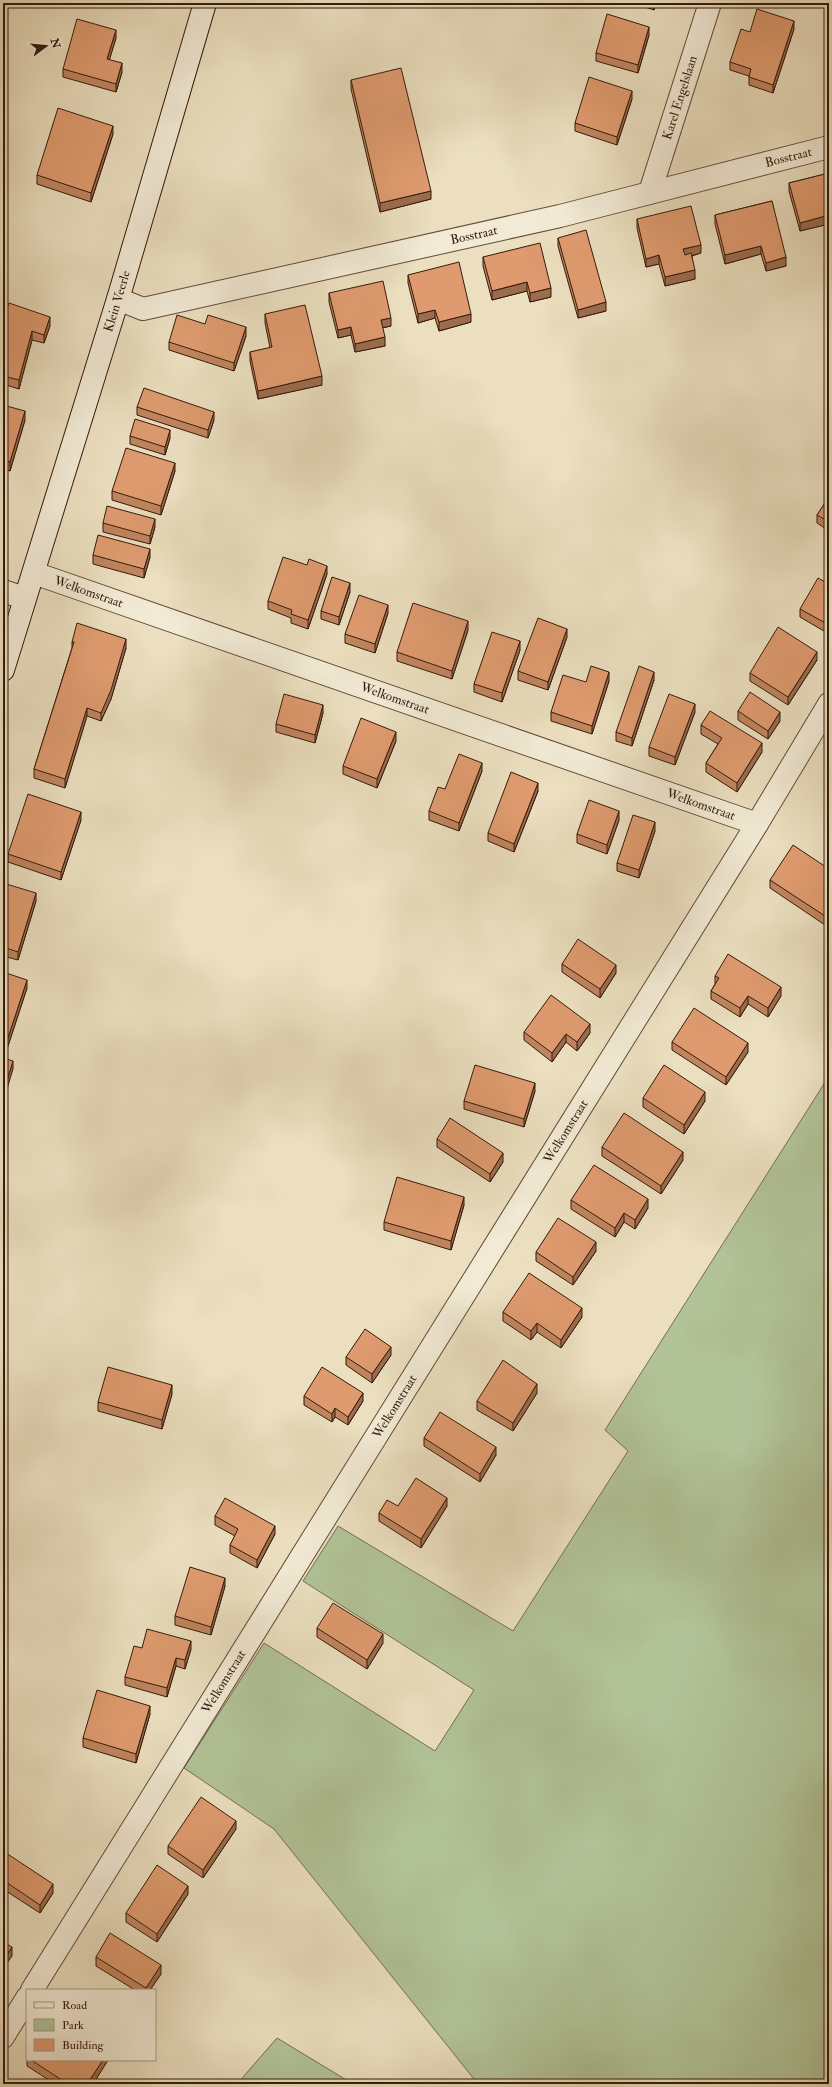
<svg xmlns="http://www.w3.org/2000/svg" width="832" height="2087" font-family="'IM FELL Double Pica',serif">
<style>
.green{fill:#b1c397;stroke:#736e51}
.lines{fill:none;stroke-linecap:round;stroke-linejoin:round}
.minor-casing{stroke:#624b38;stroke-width:24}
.secondary-casing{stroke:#351a0b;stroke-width:24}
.minor{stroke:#f2ead5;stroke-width:22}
.secondary{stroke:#f2ead5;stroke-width:22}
.wall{fill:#c0855f;stroke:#351a0b}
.shaded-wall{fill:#9c6c4e;stroke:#351a0b}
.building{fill:#df9b6f;stroke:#351a0b}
.labels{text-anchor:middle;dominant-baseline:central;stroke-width:3;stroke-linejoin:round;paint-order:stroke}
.street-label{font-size:13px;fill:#351a0b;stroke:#f2ead5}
</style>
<rect width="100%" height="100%" fill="#ebdfbf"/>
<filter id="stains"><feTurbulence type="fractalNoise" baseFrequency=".005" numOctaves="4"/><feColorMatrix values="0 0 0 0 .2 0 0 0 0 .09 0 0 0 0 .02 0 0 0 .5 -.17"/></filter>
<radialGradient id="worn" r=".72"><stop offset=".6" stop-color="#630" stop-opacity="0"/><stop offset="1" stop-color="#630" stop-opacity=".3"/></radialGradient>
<g class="green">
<path d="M 829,1076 L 829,2084 L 469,2084 L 474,2079 L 274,1829 L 184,1768 L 264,1643 L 435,1751 L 474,1690 L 303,1581 L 338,1526 L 513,1631 L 628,1451 L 605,1430 Z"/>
<path d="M 277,2038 L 353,2084 L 237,2084 Z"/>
</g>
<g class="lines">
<g class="minor-casing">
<g id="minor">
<path id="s1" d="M 650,192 L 710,3"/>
<path id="s2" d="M 118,299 L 143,309 L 560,216 L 829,147"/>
<path id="s3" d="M 34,573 L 757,824"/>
<path d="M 3,591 L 24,598"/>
<path id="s4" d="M 32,1990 L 757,824 L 829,704"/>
<path d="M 3,2037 L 27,1998"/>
</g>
</g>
<g class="secondary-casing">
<g id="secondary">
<path id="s5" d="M 3,670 L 118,299 L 205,3"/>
</g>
</g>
<use href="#minor" class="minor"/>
<use href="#secondary" class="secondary"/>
</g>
<g class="wall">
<path d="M 633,3 L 656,3 L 654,10 Z"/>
<path d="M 794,29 L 773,93 L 749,85 L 749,76 L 730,70 L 730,62 L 750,32 Z"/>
<path d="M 649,35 L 638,73 L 596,61 L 596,53 Z"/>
<path d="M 116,38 L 109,60 L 122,72 L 116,92 L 63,77 L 63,69 Z"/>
<path d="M 351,80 L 431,199 L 380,212 L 351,89 Z"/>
<path d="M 632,99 L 617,145 L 575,131 L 575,123 Z"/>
<path d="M 113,134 L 91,202 L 37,184 L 37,175 Z"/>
<path d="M 829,173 L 829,224 L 800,231 L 789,191 L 789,183 Z"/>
<path d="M 772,201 L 786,266 L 766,271 L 761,254 L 725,264 L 715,224 L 715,215 Z"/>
<path d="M 637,219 L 701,253 L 692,256 L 695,279 L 665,286 L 659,264 L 646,267 L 637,228 Z"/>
<path d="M 558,238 L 606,311 L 578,318 L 558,246 Z"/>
<path d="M 483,257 L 551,297 L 530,302 L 527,291 L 492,300 L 483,266 Z"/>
<path d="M 408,275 L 471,322 L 439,331 L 435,318 L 418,323 L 408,283 Z"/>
<path d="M 329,293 L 391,326 L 382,328 L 385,346 L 355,352 L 351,335 L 338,338 L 329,302 Z"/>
<path d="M 265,314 L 322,385 L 258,399 L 250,361 L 250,352 L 270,348 L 265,323 Z"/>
<path d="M 3,319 L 50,326 L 44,343 L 32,340 L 19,389 L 3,384 Z"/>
<path d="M 246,336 L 234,371 L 169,350 L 169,342 Z"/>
<path d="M 3,405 L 25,420 L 10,471 L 3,469 Z"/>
<path d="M 137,407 L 214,420 L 208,438 L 137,415 Z"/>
<path d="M 130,436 L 170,438 L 165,455 L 130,444 Z"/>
<path d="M 175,471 L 161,515 L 112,500 L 112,491 Z"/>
<path d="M 829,497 L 829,531 L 817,523 L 817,515 Z"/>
<path d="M 103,523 L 155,527 L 150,544 L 103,532 Z"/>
<path d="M 93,555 L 150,557 L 144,578 L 93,564 Z"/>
<path d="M 327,574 L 308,629 L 291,623 L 291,618 L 268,609 L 268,601 Z"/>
<path d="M 829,584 L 829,634 L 800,617 L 800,609 Z"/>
<path d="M 350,592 L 339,625 L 321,619 L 321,611 Z"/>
<path d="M 388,613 L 375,653 L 345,643 L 345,634 Z"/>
<path d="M 468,630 L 452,679 L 397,661 L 397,652 Z"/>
<path d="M 567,637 L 548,690 L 518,680 L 518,671 Z"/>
<path d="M 72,642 L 126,648 L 111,699 L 101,721 L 87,716 L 65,788 L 34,778 L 34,769 L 72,648 Z"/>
<path d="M 520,650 L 502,702 L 474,692 L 474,684 Z"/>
<path d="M 817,660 L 788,705 L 750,681 L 750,673 Z"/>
<path d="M 654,680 L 632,746 L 616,741 L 616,732 Z"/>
<path d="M 609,681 L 592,734 L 551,721 L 551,712 Z"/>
<path d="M 738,711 L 780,721 L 768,739 L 738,720 Z"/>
<path d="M 695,712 L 675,765 L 649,756 L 649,747 Z"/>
<path d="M 323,713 L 315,743 L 276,732 L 276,724 Z"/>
<path d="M 701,725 L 762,752 L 737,792 L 706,772 L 706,763 L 718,744 L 701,734 Z"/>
<path d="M 396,741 L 377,788 L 343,774 L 343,766 Z"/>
<path d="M 482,771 L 459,831 L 429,820 L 429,811 L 445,789 Z"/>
<path d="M 538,791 L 514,852 L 488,841 L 488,833 Z"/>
<path d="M 81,820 L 61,880 L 8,862 L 8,854 Z"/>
<path d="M 619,820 L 607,854 L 577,843 L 577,834 Z"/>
<path d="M 655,831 L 639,878 L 617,871 L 617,863 Z"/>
<path d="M 829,869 L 829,919 L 825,925 L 770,888 L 770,880 Z"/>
<path d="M 3,883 L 36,901 L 18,960 L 3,956 Z"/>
<path d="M 562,964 L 616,973 L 600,998 L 562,972 Z"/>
<path d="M 3,972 L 27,988 L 6,1052 L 3,1051 Z"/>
<path d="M 715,976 L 781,996 L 768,1017 L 748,1004 L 740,1017 L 711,999 L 711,991 L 715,984 Z"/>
<path d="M 524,1032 L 590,1033 L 577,1051 L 566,1042 L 552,1062 L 524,1040 Z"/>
<path d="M 672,1042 L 748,1052 L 726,1085 L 672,1050 Z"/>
<path d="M 535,1091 L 524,1127 L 464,1109 L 464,1101 Z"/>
<path d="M 643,1098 L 705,1101 L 684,1134 L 643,1107 Z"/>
<path d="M 437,1139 L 503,1162 L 490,1182 L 437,1147 Z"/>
<path d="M 602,1147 L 683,1160 L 661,1194 L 602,1156 Z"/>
<path d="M 571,1200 L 648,1208 L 635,1229 L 624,1222 L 615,1237 L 571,1209 Z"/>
<path d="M 464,1205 L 451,1250 L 384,1230 L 384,1222 Z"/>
<path d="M 596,1251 L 573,1285 L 536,1261 L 536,1252 Z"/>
<path d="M 503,1312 L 582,1317 L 561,1348 L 537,1332 L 531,1340 L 503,1321 Z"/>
<path d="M 391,1355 L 372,1383 L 346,1365 L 346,1357 Z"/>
<path d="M 537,1393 L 513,1431 L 477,1410 L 477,1401 Z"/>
<path d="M 172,1394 L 162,1429 L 98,1411 L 98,1402 Z"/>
<path d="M 304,1396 L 363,1401 L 348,1425 L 335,1417 L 332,1422 L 304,1405 Z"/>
<path d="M 424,1438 L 496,1455 L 480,1482 L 424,1446 Z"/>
<path d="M 398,1506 L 447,1506 L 421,1548 L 379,1521 L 379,1513 Z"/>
<path d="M 215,1516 L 275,1534 L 257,1568 L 230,1553 L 230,1545 L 235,1536 L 215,1525 Z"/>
<path d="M 225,1586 L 211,1635 L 175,1625 L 175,1616 Z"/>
<path d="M 317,1628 L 383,1643 L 367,1669 L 317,1637 Z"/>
<path d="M 142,1648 L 191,1649 L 185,1669 L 176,1666 L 167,1697 L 125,1685 L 125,1677 Z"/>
<path d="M 150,1714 L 136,1763 L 83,1747 L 83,1738 Z"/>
<path d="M 236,1829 L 203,1878 L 168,1854 L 168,1846 Z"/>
<path d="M 3,1851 L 53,1893 L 40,1913 L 3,1889 Z"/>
<path d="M 188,1894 L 157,1942 L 126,1922 L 126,1913 Z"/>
<path d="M 96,1957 L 161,1974 L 150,1990 L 135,1990 L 96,1966 Z"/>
<path d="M 27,2060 L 108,2060 L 93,2084 L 55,2084 L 27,2066 Z"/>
</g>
<g class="shaded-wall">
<path d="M 654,3 L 656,3 L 654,10 Z"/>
<path d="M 794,21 L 794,29 L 773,93 L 773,85 Z"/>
<path d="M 649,27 L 649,35 L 638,73 L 638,65 Z"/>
<path d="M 116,30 L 116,38 L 107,68 L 107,59 Z"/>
<path d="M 122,63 L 122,72 L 116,92 L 116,84 Z"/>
<path d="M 632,91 L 632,99 L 617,145 L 617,137 Z"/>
<path d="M 113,126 L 113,134 L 91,202 L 91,193 Z"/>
<path d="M 431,191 L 431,199 L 380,212 L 380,203 Z"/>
<path d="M 829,215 L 829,224 L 800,231 L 800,223 Z"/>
<path d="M 701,245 L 701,253 L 683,258 L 683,249 Z"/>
<path d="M 761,246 L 761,254 L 725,264 L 725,255 Z"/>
<path d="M 659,255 L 659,264 L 646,267 L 646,259 Z"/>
<path d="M 786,257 L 786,266 L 766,271 L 766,263 Z"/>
<path d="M 695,270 L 695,279 L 665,286 L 665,277 Z"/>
<path d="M 527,282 L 527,291 L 492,300 L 492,291 Z"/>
<path d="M 551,288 L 551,297 L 530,302 L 530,293 Z"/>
<path d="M 606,302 L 606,311 L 578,318 L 578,310 Z"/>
<path d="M 435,310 L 435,318 L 418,323 L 418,314 Z"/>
<path d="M 471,314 L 471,322 L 439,331 L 439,322 Z"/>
<path d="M 50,317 L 50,326 L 44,343 L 44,335 Z"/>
<path d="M 391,318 L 391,326 L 381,328 L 381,320 Z"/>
<path d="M 246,327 L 246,336 L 234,371 L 234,363 Z"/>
<path d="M 351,327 L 351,335 L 338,338 L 338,330 Z"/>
<path d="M 32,331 L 32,340 L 19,389 L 19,380 Z"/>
<path d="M 385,337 L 385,346 L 355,352 L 355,344 Z"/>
<path d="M 322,376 L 322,385 L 258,399 L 258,391 Z"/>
<path d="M 25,411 L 25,420 L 10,471 L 10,462 Z"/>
<path d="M 214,412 L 214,420 L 208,438 L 208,430 Z"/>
<path d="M 170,430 L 170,438 L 165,455 L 165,447 Z"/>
<path d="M 175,463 L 175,471 L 161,515 L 161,506 Z"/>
<path d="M 155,519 L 155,527 L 150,544 L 150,536 Z"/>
<path d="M 150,549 L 150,557 L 144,578 L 144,569 Z"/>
<path d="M 327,566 L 327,574 L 308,629 L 308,620 Z"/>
<path d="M 350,583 L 350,592 L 339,625 L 339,617 Z"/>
<path d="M 388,605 L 388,613 L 375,653 L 375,644 Z"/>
<path d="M 468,621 L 468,630 L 452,679 L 452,671 Z"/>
<path d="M 567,629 L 567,637 L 548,690 L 548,682 Z"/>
<path d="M 126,639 L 126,648 L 111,699 L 101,721 L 101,713 Z"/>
<path d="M 520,641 L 520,650 L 502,702 L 502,693 Z"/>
<path d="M 817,652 L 817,660 L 788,705 L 788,697 Z"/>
<path d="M 609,672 L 609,681 L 592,734 L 592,726 Z"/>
<path d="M 654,672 L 654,680 L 632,746 L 632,738 Z"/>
<path d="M 695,704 L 695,712 L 675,765 L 675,757 Z"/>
<path d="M 323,705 L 323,713 L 315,743 L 315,735 Z"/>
<path d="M 87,708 L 87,716 L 65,788 L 65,779 Z"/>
<path d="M 780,712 L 780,721 L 768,739 L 768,731 Z"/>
<path d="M 396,732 L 396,741 L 377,788 L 377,779 Z"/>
<path d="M 762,743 L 762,752 L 737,792 L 737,783 Z"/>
<path d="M 482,763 L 482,771 L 459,831 L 459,823 Z"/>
<path d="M 538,783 L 538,791 L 514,852 L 514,844 Z"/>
<path d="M 619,811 L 619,820 L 607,854 L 607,845 Z"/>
<path d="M 81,812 L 81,820 L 61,880 L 61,872 Z"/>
<path d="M 655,822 L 655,831 L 639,878 L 639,870 Z"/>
<path d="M 36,893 L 36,901 L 18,960 L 18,952 Z"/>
<path d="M 829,910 L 829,919 L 825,925 L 825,916 Z"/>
<path d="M 616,965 L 616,973 L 600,998 L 600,989 Z"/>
<path d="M 27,980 L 27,988 L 6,1052 L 6,1044 Z"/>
<path d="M 781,987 L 781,996 L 768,1017 L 768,1008 Z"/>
<path d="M 748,996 L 748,1004 L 740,1017 L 740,1008 Z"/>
<path d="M 590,1024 L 590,1033 L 577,1051 L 577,1042 Z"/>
<path d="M 566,1034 L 566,1042 L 552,1062 L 552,1053 Z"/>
<path d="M 748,1043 L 748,1052 L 726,1085 L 726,1077 Z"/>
<path d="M 13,1061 L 13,1069 L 3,1102 L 3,1093 Z"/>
<path d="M 535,1083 L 535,1091 L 524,1127 L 524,1119 Z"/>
<path d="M 705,1092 L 705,1101 L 684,1134 L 684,1125 Z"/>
<path d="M 683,1152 L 683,1160 L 661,1194 L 661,1186 Z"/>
<path d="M 503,1153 L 503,1162 L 490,1182 L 490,1174 Z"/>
<path d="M 464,1197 L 464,1205 L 451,1250 L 451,1241 Z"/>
<path d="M 648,1199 L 648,1208 L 635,1229 L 635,1220 Z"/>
<path d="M 624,1213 L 624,1222 L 615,1237 L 615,1228 Z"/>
<path d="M 596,1242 L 596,1251 L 573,1285 L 573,1277 Z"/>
<path d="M 582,1308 L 582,1317 L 561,1348 L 561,1340 Z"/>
<path d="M 537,1323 L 537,1332 L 531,1340 L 531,1331 Z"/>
<path d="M 391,1347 L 391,1355 L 372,1383 L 372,1374 Z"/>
<path d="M 537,1384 L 537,1393 L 513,1431 L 513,1423 Z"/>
<path d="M 172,1385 L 172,1394 L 162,1429 L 162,1420 Z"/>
<path d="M 363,1393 L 363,1401 L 348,1425 L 348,1417 Z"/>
<path d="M 335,1408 L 335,1417 L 332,1422 L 332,1414 Z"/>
<path d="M 496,1447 L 496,1455 L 480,1482 L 480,1474 Z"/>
<path d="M 447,1498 L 447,1506 L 421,1548 L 421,1539 Z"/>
<path d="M 275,1526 L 275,1534 L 257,1568 L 257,1560 Z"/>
<path d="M 225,1578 L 225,1586 L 211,1635 L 211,1627 Z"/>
<path d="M 383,1634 L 383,1643 L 367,1669 L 367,1660 Z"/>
<path d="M 191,1641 L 191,1649 L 185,1669 L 185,1660 Z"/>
<path d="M 176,1658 L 176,1666 L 167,1697 L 167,1688 Z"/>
<path d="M 150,1706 L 150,1714 L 136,1763 L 136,1754 Z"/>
<path d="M 236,1821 L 236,1829 L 203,1878 L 203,1870 Z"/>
<path d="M 53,1884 L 53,1893 L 40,1913 L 40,1905 Z"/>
<path d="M 188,1886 L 188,1894 L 157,1942 L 157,1934 Z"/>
<path d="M 12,1947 L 12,1956 L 3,1969 L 3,1961 Z"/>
<path d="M 161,1965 L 161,1974 L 150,1990 L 146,1990 L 146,1988 Z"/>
<path d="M 103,2060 L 108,2060 L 93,2084 L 87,2084 Z"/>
</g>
<g class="building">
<path d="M 757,9 L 794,21 L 773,85 L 749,77 L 751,69 L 730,62 L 741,29 L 750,32 Z"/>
<path d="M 607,14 L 649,27 L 638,65 L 596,53 Z"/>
<path d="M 77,19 L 116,30 L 107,59 L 122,63 L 116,84 L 63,69 Z"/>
<path d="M 401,68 L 431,191 L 380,203 L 351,80 Z"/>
<path d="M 589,77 L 632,91 L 617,137 L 575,123 Z"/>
<path d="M 58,108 L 113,126 L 91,193 L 37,175 Z"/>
<path d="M 829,173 L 829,215 L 800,223 L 789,183 Z"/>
<path d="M 772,201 L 786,257 L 766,263 L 761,246 L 725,255 L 715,215 Z"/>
<path d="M 691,206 L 701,245 L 683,249 L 685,255 L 691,253 L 695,270 L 665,277 L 659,255 L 646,259 L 637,219 Z"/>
<path d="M 586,230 L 606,302 L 578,310 L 558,238 Z"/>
<path d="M 540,243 L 551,288 L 530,293 L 527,282 L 492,291 L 483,257 Z"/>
<path d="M 459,262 L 471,314 L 439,322 L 435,310 L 418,314 L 408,275 Z"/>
<path d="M 383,281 L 391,318 L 381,320 L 385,337 L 355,344 L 351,327 L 338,330 L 329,293 Z"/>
<path d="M 9,303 L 50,317 L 44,335 L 32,331 L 19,380 L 3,376 L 3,319 Z"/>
<path d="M 305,305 L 322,376 L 258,391 L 250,352 L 272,347 L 265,314 Z"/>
<path d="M 177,315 L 205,324 L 208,315 L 246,327 L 234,363 L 169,342 Z"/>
<path d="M 144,388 L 214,412 L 208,430 L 137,407 Z"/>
<path d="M 3,405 L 25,411 L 10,462 L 3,460 Z"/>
<path d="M 135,419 L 170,430 L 165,447 L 130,436 Z"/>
<path d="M 126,448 L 175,463 L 161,506 L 112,491 Z"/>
<path d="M 829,497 L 829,522 L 817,515 Z"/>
<path d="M 107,506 L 155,519 L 150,536 L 103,523 Z"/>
<path d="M 98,535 L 150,549 L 144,569 L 93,555 Z"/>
<path d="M 283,557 L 307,565 L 309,559 L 327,566 L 308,620 L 291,614 L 292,610 L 268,601 Z"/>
<path d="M 332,577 L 350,583 L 339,617 L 321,611 Z"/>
<path d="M 818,578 L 829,584 L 829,625 L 800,609 Z"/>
<path d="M 359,595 L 388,605 L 375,644 L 345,634 Z"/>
<path d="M 413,603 L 468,621 L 452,671 L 397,652 Z"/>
<path d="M 538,618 L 567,629 L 548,682 L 518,671 Z"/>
<path d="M 77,623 L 126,639 L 111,690 L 101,713 L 87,708 L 65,779 L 34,769 L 74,642 L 72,642 Z"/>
<path d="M 778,627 L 817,652 L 788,697 L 750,673 Z"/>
<path d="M 492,632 L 520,641 L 502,693 L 474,684 Z"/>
<path d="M 591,666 L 609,672 L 592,726 L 551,712 L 563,675 L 586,682 Z"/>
<path d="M 639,666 L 654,672 L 632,738 L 616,732 Z"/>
<path d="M 750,692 L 780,712 L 768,731 L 738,711 Z"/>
<path d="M 284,694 L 323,705 L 315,735 L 276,724 Z"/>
<path d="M 669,694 L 695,704 L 675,757 L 649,747 Z"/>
<path d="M 710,711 L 762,743 L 737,783 L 706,763 L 722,738 L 701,725 Z"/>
<path d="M 361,718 L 396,732 L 377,779 L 343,766 Z"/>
<path d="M 459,754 L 482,763 L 459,823 L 429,811 L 438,787 L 445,789 Z"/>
<path d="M 511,772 L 538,783 L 514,844 L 488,833 Z"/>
<path d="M 28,794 L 81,812 L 61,872 L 8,854 Z"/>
<path d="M 589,800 L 619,811 L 607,845 L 577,834 Z"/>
<path d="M 633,815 L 655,822 L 639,870 L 617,863 Z"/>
<path d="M 793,845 L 829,869 L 829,910 L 825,916 L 770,880 Z"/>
<path d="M 3,883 L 36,893 L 18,952 L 3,947 Z"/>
<path d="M 578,939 L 616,965 L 600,989 L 562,964 Z"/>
<path d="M 728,954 L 781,987 L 768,1008 L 748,996 L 740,1008 L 711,991 L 719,978 L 715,976 Z"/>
<path d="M 3,972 L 27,980 L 6,1044 L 3,1043 Z"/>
<path d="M 551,995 L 590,1024 L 577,1042 L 566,1034 L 552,1053 L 524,1032 Z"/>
<path d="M 694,1008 L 748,1043 L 726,1077 L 672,1042 Z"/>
<path d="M 3,1058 L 13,1061 L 3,1093 Z"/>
<path d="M 475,1065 L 535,1083 L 524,1119 L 464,1101 Z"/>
<path d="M 664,1065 L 705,1092 L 684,1125 L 643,1098 Z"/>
<path d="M 624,1113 L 683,1152 L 661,1186 L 602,1147 Z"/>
<path d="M 450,1118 L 503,1153 L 490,1174 L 437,1139 Z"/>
<path d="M 594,1165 L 648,1199 L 635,1220 L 624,1213 L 615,1228 L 571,1200 Z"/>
<path d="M 397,1177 L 464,1197 L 451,1241 L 384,1222 Z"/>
<path d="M 558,1218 L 596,1242 L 573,1277 L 536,1252 Z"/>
<path d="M 529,1273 L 582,1308 L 561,1340 L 537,1323 L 531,1331 L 503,1312 Z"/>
<path d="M 365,1329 L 391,1347 L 372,1374 L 346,1357 Z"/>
<path d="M 503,1360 L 537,1384 L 513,1423 L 477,1401 Z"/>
<path d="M 108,1367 L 172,1385 L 162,1420 L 98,1402 Z"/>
<path d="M 322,1367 L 363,1393 L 348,1417 L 335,1408 L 332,1414 L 304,1396 Z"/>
<path d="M 440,1412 L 496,1447 L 480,1474 L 424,1438 Z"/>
<path d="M 416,1478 L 447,1498 L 421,1539 L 379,1513 L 387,1500 L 398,1506 Z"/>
<path d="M 225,1498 L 275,1526 L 257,1560 L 230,1545 L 238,1529 L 215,1516 Z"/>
<path d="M 190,1567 L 225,1578 L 211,1627 L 175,1616 Z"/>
<path d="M 333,1603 L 383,1634 L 367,1660 L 317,1628 Z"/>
<path d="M 147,1629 L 191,1641 L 185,1660 L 176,1658 L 167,1688 L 125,1677 L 134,1646 L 142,1648 Z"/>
<path d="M 97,1690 L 150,1706 L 136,1754 L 83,1738 Z"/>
<path d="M 201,1797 L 236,1821 L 203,1870 L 168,1846 Z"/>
<path d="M 3,1851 L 53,1884 L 40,1905 L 3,1880 Z"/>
<path d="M 157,1865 L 188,1886 L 157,1934 L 126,1913 Z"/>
<path d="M 110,1933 L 161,1965 L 146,1988 L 96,1957 Z"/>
<path d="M 3,1942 L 12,1947 L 3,1961 Z"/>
<path d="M 31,2060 L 103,2060 L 87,2084 L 68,2084 Z"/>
<path d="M 18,2080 L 24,2084 L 15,2084 Z"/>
</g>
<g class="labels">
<g class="street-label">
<text stroke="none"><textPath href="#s1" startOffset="99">Karel Engelslaan</textPath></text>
<text stroke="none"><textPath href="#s2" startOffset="690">Bosstraat</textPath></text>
<text stroke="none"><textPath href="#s2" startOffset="366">Bosstraat</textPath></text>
<text stroke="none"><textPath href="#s5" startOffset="386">Klein Veerle</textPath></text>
<text stroke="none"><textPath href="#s3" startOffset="58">Welkomstraat</textPath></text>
<text stroke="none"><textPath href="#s3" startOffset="382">Welkomstraat</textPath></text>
<text stroke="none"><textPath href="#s3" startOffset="706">Welkomstraat</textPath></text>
<text stroke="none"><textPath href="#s4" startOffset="1011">Welkomstraat</textPath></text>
<text stroke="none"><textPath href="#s4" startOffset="687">Welkomstraat</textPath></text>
<text stroke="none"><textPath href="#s4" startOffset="363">Welkomstraat</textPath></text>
</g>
</g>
<rect width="832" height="2087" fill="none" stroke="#ebdfbf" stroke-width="16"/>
<rect x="4" y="4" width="824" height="2079" fill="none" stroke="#351a0b" stroke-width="2"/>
<rect x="8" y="8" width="816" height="2071" fill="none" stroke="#351a0b"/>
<rect x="26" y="1989" width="130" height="72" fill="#f2ead5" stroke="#a69784"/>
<rect x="34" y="2002" width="20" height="6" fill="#f2ead5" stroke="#a69784"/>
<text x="62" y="2009" font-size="12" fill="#351a0b">Road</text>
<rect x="34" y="2019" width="20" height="12" fill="#b1c397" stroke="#a69784"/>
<text x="62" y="2029" font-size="12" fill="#351a0b">Park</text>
<rect x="34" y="2039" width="20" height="12" fill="#df9b6f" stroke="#a69784"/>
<text x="62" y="2049" font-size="12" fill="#351a0b">Building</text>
<g transform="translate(46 46) rotate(74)" stroke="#f2ead5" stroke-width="3" paint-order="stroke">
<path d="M0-3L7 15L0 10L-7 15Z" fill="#351a0b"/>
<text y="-6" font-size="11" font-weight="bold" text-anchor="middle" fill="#351a0b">N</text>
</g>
<rect width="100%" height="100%" filter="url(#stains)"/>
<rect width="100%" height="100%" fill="url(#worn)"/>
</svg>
